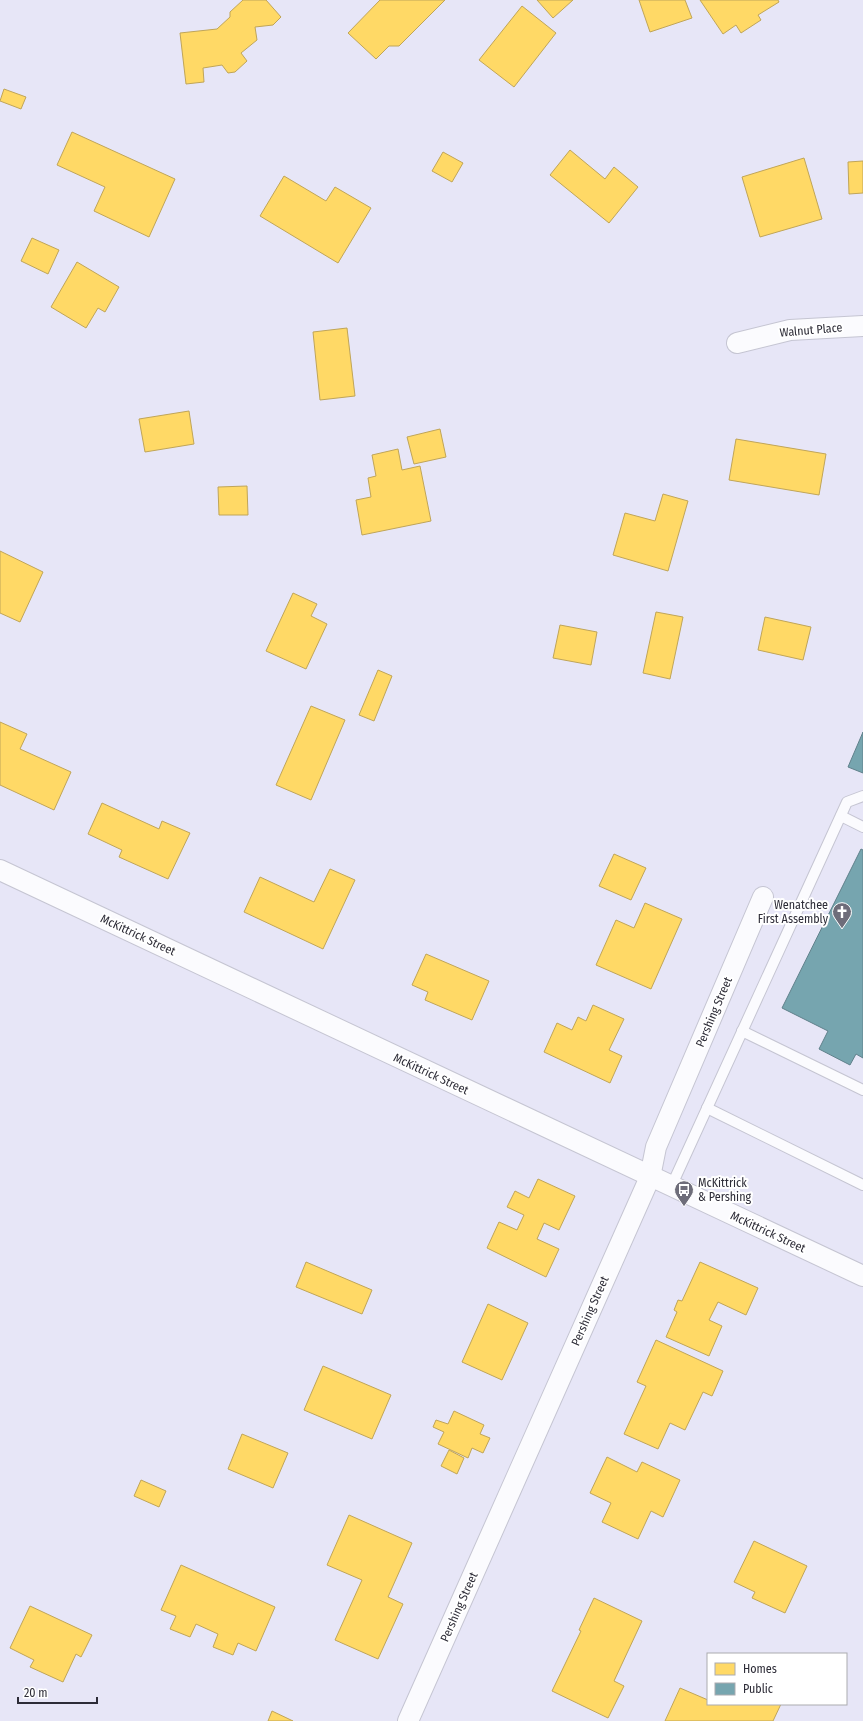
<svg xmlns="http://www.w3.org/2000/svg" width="863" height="1721" font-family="'Fira Sans Condensed',sans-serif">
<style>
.homes{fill:#ffd966;stroke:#c0a558}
.public{fill:#76a5af;stroke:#60818b}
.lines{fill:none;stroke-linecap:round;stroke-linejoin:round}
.lane-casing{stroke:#c5c5d2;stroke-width:12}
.street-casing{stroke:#c5c5d2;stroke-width:22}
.lane{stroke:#fbfbfe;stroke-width:10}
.street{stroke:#fbfbfe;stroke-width:20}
.labels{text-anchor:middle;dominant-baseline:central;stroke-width:4;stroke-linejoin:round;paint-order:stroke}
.street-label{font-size:12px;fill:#2d2c37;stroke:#fff}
.poi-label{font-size:12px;fill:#2d2c37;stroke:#fff;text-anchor:end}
</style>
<rect width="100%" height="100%" fill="#e7e6f7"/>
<g class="homes">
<path d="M 243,0 L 266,0 L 281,17 L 273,25 L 255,27 L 257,40 L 241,53 L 247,61 L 235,72 L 228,73 L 222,65 L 203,68 L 204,82 L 186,84 L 180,33 L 217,29 L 230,17 L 230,12 Z"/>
<path d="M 380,0 L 445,0 L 399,46 L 389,46 L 376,59 L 348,33 Z"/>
<path d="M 537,0 L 573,0 L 553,18 Z"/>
<path d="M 639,0 L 685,0 L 692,18 L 650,32 Z"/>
<path d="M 700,0 L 778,0 L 779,2 L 758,15 L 761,20 L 741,33 L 736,25 L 723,34 Z"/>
<path d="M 522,6 L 556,33 L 514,87 L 479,60 Z"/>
<path d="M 4,89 L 26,97 L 21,109 L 0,101 Z"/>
<path d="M 72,132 L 175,179 L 149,237 L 94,211 L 105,187 L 57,165 Z"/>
<path d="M 570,150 L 605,179 L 614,167 L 638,187 L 609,223 L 550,175 Z"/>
<path d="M 443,152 L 463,163 L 452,182 L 432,171 Z"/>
<path d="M 804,158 L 822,219 L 760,237 L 742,177 Z"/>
<path d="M 863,161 L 863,193 L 849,194 L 848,162 Z"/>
<path d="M 284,176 L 326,201 L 335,187 L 371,208 L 338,263 L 260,216 Z"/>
<path d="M 32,238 L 59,250 L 48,274 L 21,261 Z"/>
<path d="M 77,262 L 119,287 L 105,312 L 98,308 L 86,328 L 51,307 Z"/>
<path d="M 347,328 L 355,396 L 320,400 L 313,332 Z"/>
<path d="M 189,411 L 194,444 L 145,452 L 139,419 Z"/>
<path d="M 440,429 L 446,457 L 414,464 L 407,437 Z"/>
<path d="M 736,439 L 826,454 L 819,495 L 729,480 Z"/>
<path d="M 398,449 L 402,470 L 420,466 L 431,521 L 362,535 L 356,500 L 371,497 L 368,478 L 376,476 L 372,455 Z"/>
<path d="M 247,486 L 248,515 L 219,515 L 218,487 Z"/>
<path d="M 663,494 L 688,501 L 668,571 L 613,555 L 625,513 L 655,521 Z"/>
<path d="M 0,551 L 43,572 L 20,622 L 0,613 Z"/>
<path d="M 293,593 L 317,604 L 311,616 L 327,624 L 306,669 L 266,651 Z"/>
<path d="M 656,612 L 683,617 L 670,679 L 643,673 Z"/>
<path d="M 765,617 L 811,627 L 803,660 L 758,650 Z"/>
<path d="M 560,625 L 597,632 L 591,665 L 553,658 Z"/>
<path d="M 378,670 L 392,676 L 374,721 L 359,715 Z"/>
<path d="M 311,706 L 345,720 L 311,800 L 276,785 Z"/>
<path d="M 0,722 L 27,734 L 20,749 L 71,772 L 54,810 L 0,785 Z"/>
<path d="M 102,803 L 159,829 L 162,821 L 190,833 L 168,879 L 119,857 L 122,850 L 88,834 Z"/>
<path d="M 614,854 L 646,868 L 631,900 L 599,886 Z"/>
<path d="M 330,869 L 355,880 L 323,949 L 244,912 L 260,877 L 314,902 Z"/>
<path d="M 645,903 L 682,919 L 651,989 L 596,965 L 616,920 L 634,928 Z"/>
<path d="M 426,954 L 489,981 L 472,1020 L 425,1000 L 428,992 L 412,985 Z"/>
<path d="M 593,1005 L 624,1019 L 609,1050 L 622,1056 L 610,1083 L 544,1052 L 557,1023 L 572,1030 L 578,1017 L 586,1021 Z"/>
<path d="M 538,1179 L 575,1196 L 559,1230 L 544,1223 L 537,1239 L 559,1249 L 546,1277 L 487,1248 L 499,1222 L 517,1230 L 524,1215 L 507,1207 L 515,1191 L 529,1198 Z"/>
<path d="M 306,1262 L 372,1290 L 362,1314 L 296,1287 Z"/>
<path d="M 700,1262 L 758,1288 L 746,1315 L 718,1302 L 709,1320 L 722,1326 L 709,1356 L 666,1337 L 677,1312 L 674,1310 L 678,1300 L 682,1301 Z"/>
<path d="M 488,1304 L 528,1323 L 502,1380 L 462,1362 Z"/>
<path d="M 656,1340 L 723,1371 L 712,1396 L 703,1392 L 685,1430 L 670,1423 L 658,1449 L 624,1434 L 646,1386 L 637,1382 Z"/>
<path d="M 323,1366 L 391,1395 L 372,1439 L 304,1410 Z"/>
<path d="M 454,1411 L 484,1425 L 480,1434 L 490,1438 L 483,1453 L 472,1448 L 468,1458 L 438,1444 L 444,1432 L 433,1427 L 436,1420 L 448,1424 Z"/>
<path d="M 242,1434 L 288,1453 L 273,1488 L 228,1469 Z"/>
<path d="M 449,1450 L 464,1458 L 457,1474 L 441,1466 Z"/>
<path d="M 607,1457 L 637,1472 L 642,1462 L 680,1480 L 663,1517 L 651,1511 L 638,1539 L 602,1522 L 611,1503 L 590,1493 Z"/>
<path d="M 141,1480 L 166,1491 L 159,1507 L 134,1496 Z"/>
<path d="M 349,1515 L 412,1543 L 388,1597 L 403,1604 L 378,1659 L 335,1640 L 362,1580 L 327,1565 Z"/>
<path d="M 754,1541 L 807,1566 L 785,1613 L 752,1598 L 755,1592 L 734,1582 Z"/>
<path d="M 181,1565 L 275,1607 L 256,1651 L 238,1643 L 233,1655 L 213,1647 L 218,1634 L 196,1624 L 190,1637 L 170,1629 L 176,1616 L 161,1610 Z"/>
<path d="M 594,1598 L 642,1621 L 614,1681 L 624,1686 L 608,1718 L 552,1691 L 581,1631 L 579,1630 Z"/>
<path d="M 30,1606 L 92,1635 L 81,1657 L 76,1654 L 63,1682 L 30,1667 L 34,1660 L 10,1648 Z"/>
<path d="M 680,1688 L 708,1700 L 708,1704 L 781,1704 L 773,1721 L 665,1721 Z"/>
<path d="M 272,1711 L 293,1721 L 268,1721 Z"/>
</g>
<g class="public">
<path d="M 863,732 L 863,773 L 848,767 Z"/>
<path d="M 861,849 L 863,850 L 863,1058 L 856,1054 L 850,1065 L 819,1049 L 828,1031 L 782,1008 Z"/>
</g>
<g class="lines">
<g class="lane-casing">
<g id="lane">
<path d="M 841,816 L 863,827"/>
<path d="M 742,1031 L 863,1090"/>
<path d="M 707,1108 L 863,1185"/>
<path d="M 671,1187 L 847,802 L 863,796"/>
</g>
</g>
<g class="street-casing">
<g id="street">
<path d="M 737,343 L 790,330 L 863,326"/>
<path d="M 0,870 L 863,1276"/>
<path d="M 408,1721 L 650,1177 L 656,1147 L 763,897"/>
</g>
</g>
<use href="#lane" class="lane"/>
<use href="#street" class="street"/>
</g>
<defs>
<g id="church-pin" transform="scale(1)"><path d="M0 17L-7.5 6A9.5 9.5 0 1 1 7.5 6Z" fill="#6e6d7a" stroke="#fff"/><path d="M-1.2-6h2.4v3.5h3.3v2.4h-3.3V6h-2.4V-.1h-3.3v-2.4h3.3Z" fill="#fff"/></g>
<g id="bus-pin" transform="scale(1)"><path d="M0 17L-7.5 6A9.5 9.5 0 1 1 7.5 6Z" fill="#6e6d7a" stroke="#fff"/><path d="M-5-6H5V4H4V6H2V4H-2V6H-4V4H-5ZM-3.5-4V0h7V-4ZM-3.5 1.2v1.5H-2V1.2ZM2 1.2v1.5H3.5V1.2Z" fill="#fff"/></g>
</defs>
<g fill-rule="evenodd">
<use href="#church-pin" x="842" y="912"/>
<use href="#bus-pin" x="684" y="1190"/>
</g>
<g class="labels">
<g class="street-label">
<text transform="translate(811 330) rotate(-5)">Walnut Place</text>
<text transform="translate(138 935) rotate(25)">McKittrick Street</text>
<text transform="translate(714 1012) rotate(-67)">Pershing Street</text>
<text transform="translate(431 1074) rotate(25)">McKittrick Street</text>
<text transform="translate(768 1232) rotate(25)">McKittrick Street</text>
<text transform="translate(590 1311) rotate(-66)">Pershing Street</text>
<text transform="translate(459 1607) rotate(-66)">Pershing Street</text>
</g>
<g class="poi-label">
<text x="828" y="905">Wenatchee<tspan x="828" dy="14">First Assembly</tspan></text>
<text x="698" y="1183" text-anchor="start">McKittrick<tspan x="698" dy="14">&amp; Pershing</tspan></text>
</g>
</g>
<rect x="707" y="1653" width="140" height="52" fill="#ffffff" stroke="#ababaf"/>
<rect x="715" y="1663" width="20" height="12" fill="#ffd966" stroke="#ababaf"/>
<text x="743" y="1673" font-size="12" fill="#2d2c37">Homes</text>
<rect x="715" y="1683" width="20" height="12" fill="#76a5af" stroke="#ababaf"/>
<text x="743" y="1693" font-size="12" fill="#2d2c37">Public</text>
<path d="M18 1697v6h79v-6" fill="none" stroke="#2d2c37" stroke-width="2"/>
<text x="24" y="1697" font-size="12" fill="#2d2c37" stroke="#ffffff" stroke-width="3" paint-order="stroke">20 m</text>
</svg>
